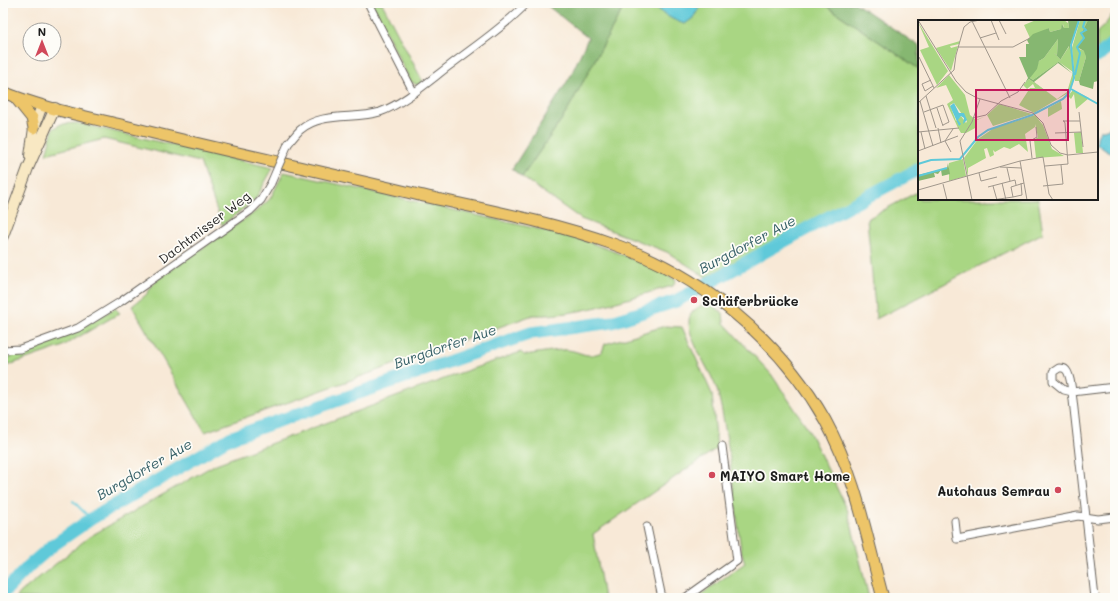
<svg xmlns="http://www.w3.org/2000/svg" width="1118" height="601" font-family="Mali,sans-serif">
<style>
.green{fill:#a9d683;stroke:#627950}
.forest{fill:#86b771;stroke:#516a46}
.water{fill:#5fc9d9;stroke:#3e727a}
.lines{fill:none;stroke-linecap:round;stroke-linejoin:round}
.stream{stroke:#5fc9d9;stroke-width:2}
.river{stroke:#5fc9d9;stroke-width:13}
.street-casing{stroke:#69645d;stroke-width:9}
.secondary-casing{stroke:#69645d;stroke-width:12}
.primary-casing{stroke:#69645d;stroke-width:13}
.street{stroke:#fff;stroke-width:7}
.secondary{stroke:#f8e8c3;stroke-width:10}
.primary{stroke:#edc569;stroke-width:11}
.street-bridge-casing{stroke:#69645d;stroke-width:9;stroke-linecap:butt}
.street-bridge{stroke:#fff;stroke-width:7}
.poi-dot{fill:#d1495b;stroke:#fdfcf7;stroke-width:1.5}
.labels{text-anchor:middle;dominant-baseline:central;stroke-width:3.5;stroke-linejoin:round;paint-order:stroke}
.street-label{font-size:13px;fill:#1c1c1c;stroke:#fdfcf7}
.poi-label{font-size:13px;font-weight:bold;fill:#1c1c1c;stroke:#fdfcf7;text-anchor:start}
.water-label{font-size:14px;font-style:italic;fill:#376168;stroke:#fdfcf7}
.inset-river{fill:none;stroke:#5fc9d9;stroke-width:2}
.inset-road{fill:none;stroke:#a0978c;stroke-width:1}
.view{fill:#c2185b;fill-opacity:0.15;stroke:#c2185b;stroke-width:2}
.inset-edge{fill:none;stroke:#1c1c1c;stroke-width:2}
</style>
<rect width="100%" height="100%" fill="#fdfcf7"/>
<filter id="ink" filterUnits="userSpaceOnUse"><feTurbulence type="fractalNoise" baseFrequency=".025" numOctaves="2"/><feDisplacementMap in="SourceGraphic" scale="8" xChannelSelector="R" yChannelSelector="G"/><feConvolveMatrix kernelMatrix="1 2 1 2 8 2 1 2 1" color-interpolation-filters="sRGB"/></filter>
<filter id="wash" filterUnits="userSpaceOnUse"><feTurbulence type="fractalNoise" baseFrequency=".012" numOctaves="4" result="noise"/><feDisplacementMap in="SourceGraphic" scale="16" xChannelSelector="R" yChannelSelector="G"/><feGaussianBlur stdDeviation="0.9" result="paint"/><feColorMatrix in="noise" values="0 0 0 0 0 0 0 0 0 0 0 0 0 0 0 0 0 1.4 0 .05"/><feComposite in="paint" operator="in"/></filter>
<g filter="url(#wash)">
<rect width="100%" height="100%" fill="#f8e9d7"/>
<g class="green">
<path d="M 372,3 L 382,3 L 423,82 L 417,85 L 410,81 Z"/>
<path d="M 626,3 L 653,3 L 658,10 L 693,18 L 702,3 L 822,3 L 919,69 L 919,164 L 706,277 L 667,252 L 581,219 L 522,177 L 566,113 Z"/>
<path d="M 1115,10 L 1115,35 L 1097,52 L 1097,32 L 1105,25 Z"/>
<path d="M 77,123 L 273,168 L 255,200 L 222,225 L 200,162 L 104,139 L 46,154 L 53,129 L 61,124 Z"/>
<path d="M 284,172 L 574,237 C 609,249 643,262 676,280 L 673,286 C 630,297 578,317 533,315 L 205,432 L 132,306 L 146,295 L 155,281 L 255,212 L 270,199 Z"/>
<path d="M 919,191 L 919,199 L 1038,199 L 1043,233 L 876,319 L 867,219 Z"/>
<path d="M 708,302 L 723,313 L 724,323 L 771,374 L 807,427 L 848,511 L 869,598 L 696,598 L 745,563 L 741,550 C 734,498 730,444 718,393 C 712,371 688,342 689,320 C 690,310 701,306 708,302 Z"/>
<path d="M 115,308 L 120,313 L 61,347 L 3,367 L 3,361 L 21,352 L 76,331 Z"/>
<path d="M 665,326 L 682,327 L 712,394 L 717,448 L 593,534 L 604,598 L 16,598 L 21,592 L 89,537 L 216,464 L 460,373 L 521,352 L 524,355 C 534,354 559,349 568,350 C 583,352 585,359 602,352 L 605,344 Z"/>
</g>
<g class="forest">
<path d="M 544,3 L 626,3 L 566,113 L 522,177 L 512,169 L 570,77 L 588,38 Z"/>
<path d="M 822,3 L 855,3 L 919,46 L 919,69 Z"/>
</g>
<g class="water">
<path d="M 653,3 L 702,3 L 693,18 L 685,24 C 674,21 660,13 653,3 Z"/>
<path d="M 1115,126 L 1115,154 L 1105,150 L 1097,144 L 1097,137 L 1100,131 Z"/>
</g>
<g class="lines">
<path class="stream" d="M 73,501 L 91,519"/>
<g class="river">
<path d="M 1097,57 L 1115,41"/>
<path d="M 3,593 L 30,565 L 52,546 L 91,519 L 230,438 L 531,333 L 612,322 L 676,301 L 808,228 L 919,169"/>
</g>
</g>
</g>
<g filter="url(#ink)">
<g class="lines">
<g class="street-casing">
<g id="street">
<path d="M 368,3 L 414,93"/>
<path d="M 288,144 C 292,139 296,134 300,130 C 322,111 354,120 380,112 C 403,104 429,81 449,66 C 475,46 504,27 527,3"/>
<path d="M 3,350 L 20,349 L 78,328 L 120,302 L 250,211 L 261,200 L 271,183"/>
<path d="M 955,521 L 957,539 L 1078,516 L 1098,519 L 1115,517"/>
<path d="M 647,527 L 662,598"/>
<path d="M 685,598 L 737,561 L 722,446"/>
<path d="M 1095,598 L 1073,400 C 1072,394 1071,373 1065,369 C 1064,368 1061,368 1059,368 L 1053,372 L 1053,381 L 1064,390 L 1072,392 L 1115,387"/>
</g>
</g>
<g class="secondary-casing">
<g id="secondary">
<path d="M 30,156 L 34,128 L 42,105"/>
<path d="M 3,236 L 28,168 L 55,108"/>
</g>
</g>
<g class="primary-casing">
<g id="primary">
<path d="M 3,92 C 42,108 84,116 125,126 C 221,150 319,171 415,194 C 481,209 549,221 613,244 C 701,275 779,339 825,420 C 857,478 866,536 883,598"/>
<path d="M 15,97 L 32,118 L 34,128"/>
</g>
</g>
<use href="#street" class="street"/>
<use href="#secondary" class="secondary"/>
<use href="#primary" class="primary"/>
<g class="street-bridge-casing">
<path id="street-bridge" d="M 271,183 L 288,144"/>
</g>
<use href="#street-bridge" class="street-bridge"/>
</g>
</g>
<g class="poi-dot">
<circle cx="694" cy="300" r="4"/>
<circle cx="712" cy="475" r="4"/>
<circle cx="1058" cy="490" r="4"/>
</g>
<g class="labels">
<g class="street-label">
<text transform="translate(204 227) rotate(-37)">Dachtmisser Weg</text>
</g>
<g class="poi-label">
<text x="702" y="300">Schäferbrücke</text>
<text x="720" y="475">MAIYO Smart Home</text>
<text x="1050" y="490" text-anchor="end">Autohaus Semrau</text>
</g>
<g class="water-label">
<text transform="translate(747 244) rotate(-28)">Burgdorfer Aue</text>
<text transform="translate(445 346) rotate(-19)">Burgdorfer Aue</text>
<text transform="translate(144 469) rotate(-30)">Burgdorfer Aue</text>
</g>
</g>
<g transform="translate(918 20)">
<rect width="180" height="180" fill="#f8e9d7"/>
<path d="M 118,0 L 146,0 L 150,3 L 150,0 L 151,8 L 146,9 L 145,4 L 143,9 L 132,12 L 131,8 L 112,18 L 106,5 ZM 162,0 L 170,0 L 163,14 L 167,18 L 161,29 L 167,31 L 168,37 L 161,61 L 157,61 L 154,28 ZM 0,2 L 30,51 L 19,65 L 2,30 L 11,27 ZM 140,19 L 139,35 L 136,33 L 143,40 L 115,60 L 112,58 L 121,41 L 126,38 ZM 42,21 L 41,24 L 32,26 L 33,28 L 40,26 L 33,51 L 18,28 ZM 152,25 L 156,55 L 155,63 L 150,73 L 116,93 L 101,85 L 112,68 L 117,68 L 115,64 L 109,69 L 105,65 L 111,59 L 139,79 L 149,72 L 155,52 L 141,42 ZM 31,55 L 47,75 L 52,95 L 58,100 L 68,96 L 57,101 L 59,107 L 48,113 L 43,113 L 40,108 L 29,84 L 35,80 L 28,65 L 18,68 ZM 36,83 L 49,101 L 48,103 L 43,96 L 38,101 L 32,85 ZM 155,70 L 171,78 L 158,89 L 156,74 L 153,79 L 150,76 ZM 143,81 L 144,89 L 130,97 L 130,88 ZM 81,84 L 114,94 L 75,106 L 69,95 ZM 117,95 L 125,105 L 134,129 L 146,136 L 118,138 L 116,120 L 120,117 L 117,104 L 117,107 L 107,114 L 110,132 L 101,124 L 92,129 L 86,127 L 77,132 L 75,130 L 76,135 L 72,137 L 69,128 L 66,129 L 68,138 L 50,148 L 50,156 L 46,138 L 60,119 L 76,108 ZM 163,112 L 165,133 L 158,133 L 156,113 ZM 45,139 L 48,156 L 31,161 L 31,143 Z" fill="#a9d683" fill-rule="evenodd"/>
<path d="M 150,0 L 161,0 L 161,3 L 152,26 L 153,34 L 151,26 L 141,42 L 155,54 L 140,43 L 116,62 L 139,79 L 111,59 L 107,63 L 110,58 L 101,37 L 108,37 L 108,24 L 111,24 L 109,20 L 115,14 L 131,8 L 132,12 L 143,9 L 144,4 L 146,8 L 151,8 ZM 140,19 L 139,35 L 136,33 L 143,40 L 115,60 L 112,58 L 119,49 L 121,41 L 126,38 ZM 170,0 L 180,0 L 180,61 L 176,62 L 175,69 L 162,65 L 161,61 L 168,37 L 166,31 L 159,27 L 166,18 L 163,14 ZM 30,143 L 32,154 L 24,156 L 23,150 L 20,154 L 16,153 L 17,157 L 0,161 L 0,155 L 29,148 Z" fill="#86b771" fill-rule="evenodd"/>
<path d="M 36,83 L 41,93 L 46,93 L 49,100 L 45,104 L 46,98 L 43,96 L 40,100 L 43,104 L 41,106 L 32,86 Z" fill="#5fc9d9"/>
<path class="inset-river" d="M 157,55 L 162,33 L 159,27 L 166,18 L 163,13 L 168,10 L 165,7 L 167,0M 153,69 L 180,84M 0,144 L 13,140 L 42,139 L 60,117 L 70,110 L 114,95 L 145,79 L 151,73 L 156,58 L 153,25 L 161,0M 0,156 L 29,148"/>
<path class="inset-road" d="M 0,0 L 38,61 L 48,72 L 59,78 L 115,93 L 125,103 L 133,125 L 142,133 L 150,135 L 180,132M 73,0 L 81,20M 81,0 L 88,14M 54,1 L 92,78M 62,18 L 78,13M 40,27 L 95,27 L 112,18M 1,37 L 16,68M 13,60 L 4,64 L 7,71 L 15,66M 8,76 L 18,108M 2,81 L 15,126M 0,83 L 36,50 L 38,35 L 46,7 L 52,2 L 62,0M 19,88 L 25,106M 6,92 L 25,85 L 31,102 L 25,105M 161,92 L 165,127M 55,98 L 68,95 L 83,81 L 100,72 L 107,62M 20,108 L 23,123M 0,112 L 41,108M 3,112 L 7,129M 137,113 L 163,112M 27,121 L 35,109M 27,121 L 33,132M 0,131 L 40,116M 114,138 L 112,121 L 119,117 L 118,107M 102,141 L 109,180M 150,144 L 147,103 L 146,101 L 145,101 L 162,101M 127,146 L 150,144M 82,147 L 103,148M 89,148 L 92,161M 61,153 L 63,161 L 79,157M 84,163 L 88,180M 25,164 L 29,180M 75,166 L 79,180M 125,166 L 145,164 L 143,145M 70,167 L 97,160 L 98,165M 0,170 L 102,141 L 125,137 L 131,174 L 135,180M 95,177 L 104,175 L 103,163M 54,180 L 42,121 L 54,102 L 62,79M 74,180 L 95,177 L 93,167 L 106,163"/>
<path class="view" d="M 58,70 L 150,70 L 150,120 L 58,120 Z"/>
<rect width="180" height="180" class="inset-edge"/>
</g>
<rect width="1118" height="601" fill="none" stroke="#fdfcf7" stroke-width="16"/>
<g transform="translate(42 42)"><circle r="19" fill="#fdfcf7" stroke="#a3a29f"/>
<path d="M0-3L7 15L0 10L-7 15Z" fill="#d1495b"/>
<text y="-6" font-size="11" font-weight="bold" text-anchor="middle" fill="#1c1c1c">N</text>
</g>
</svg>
